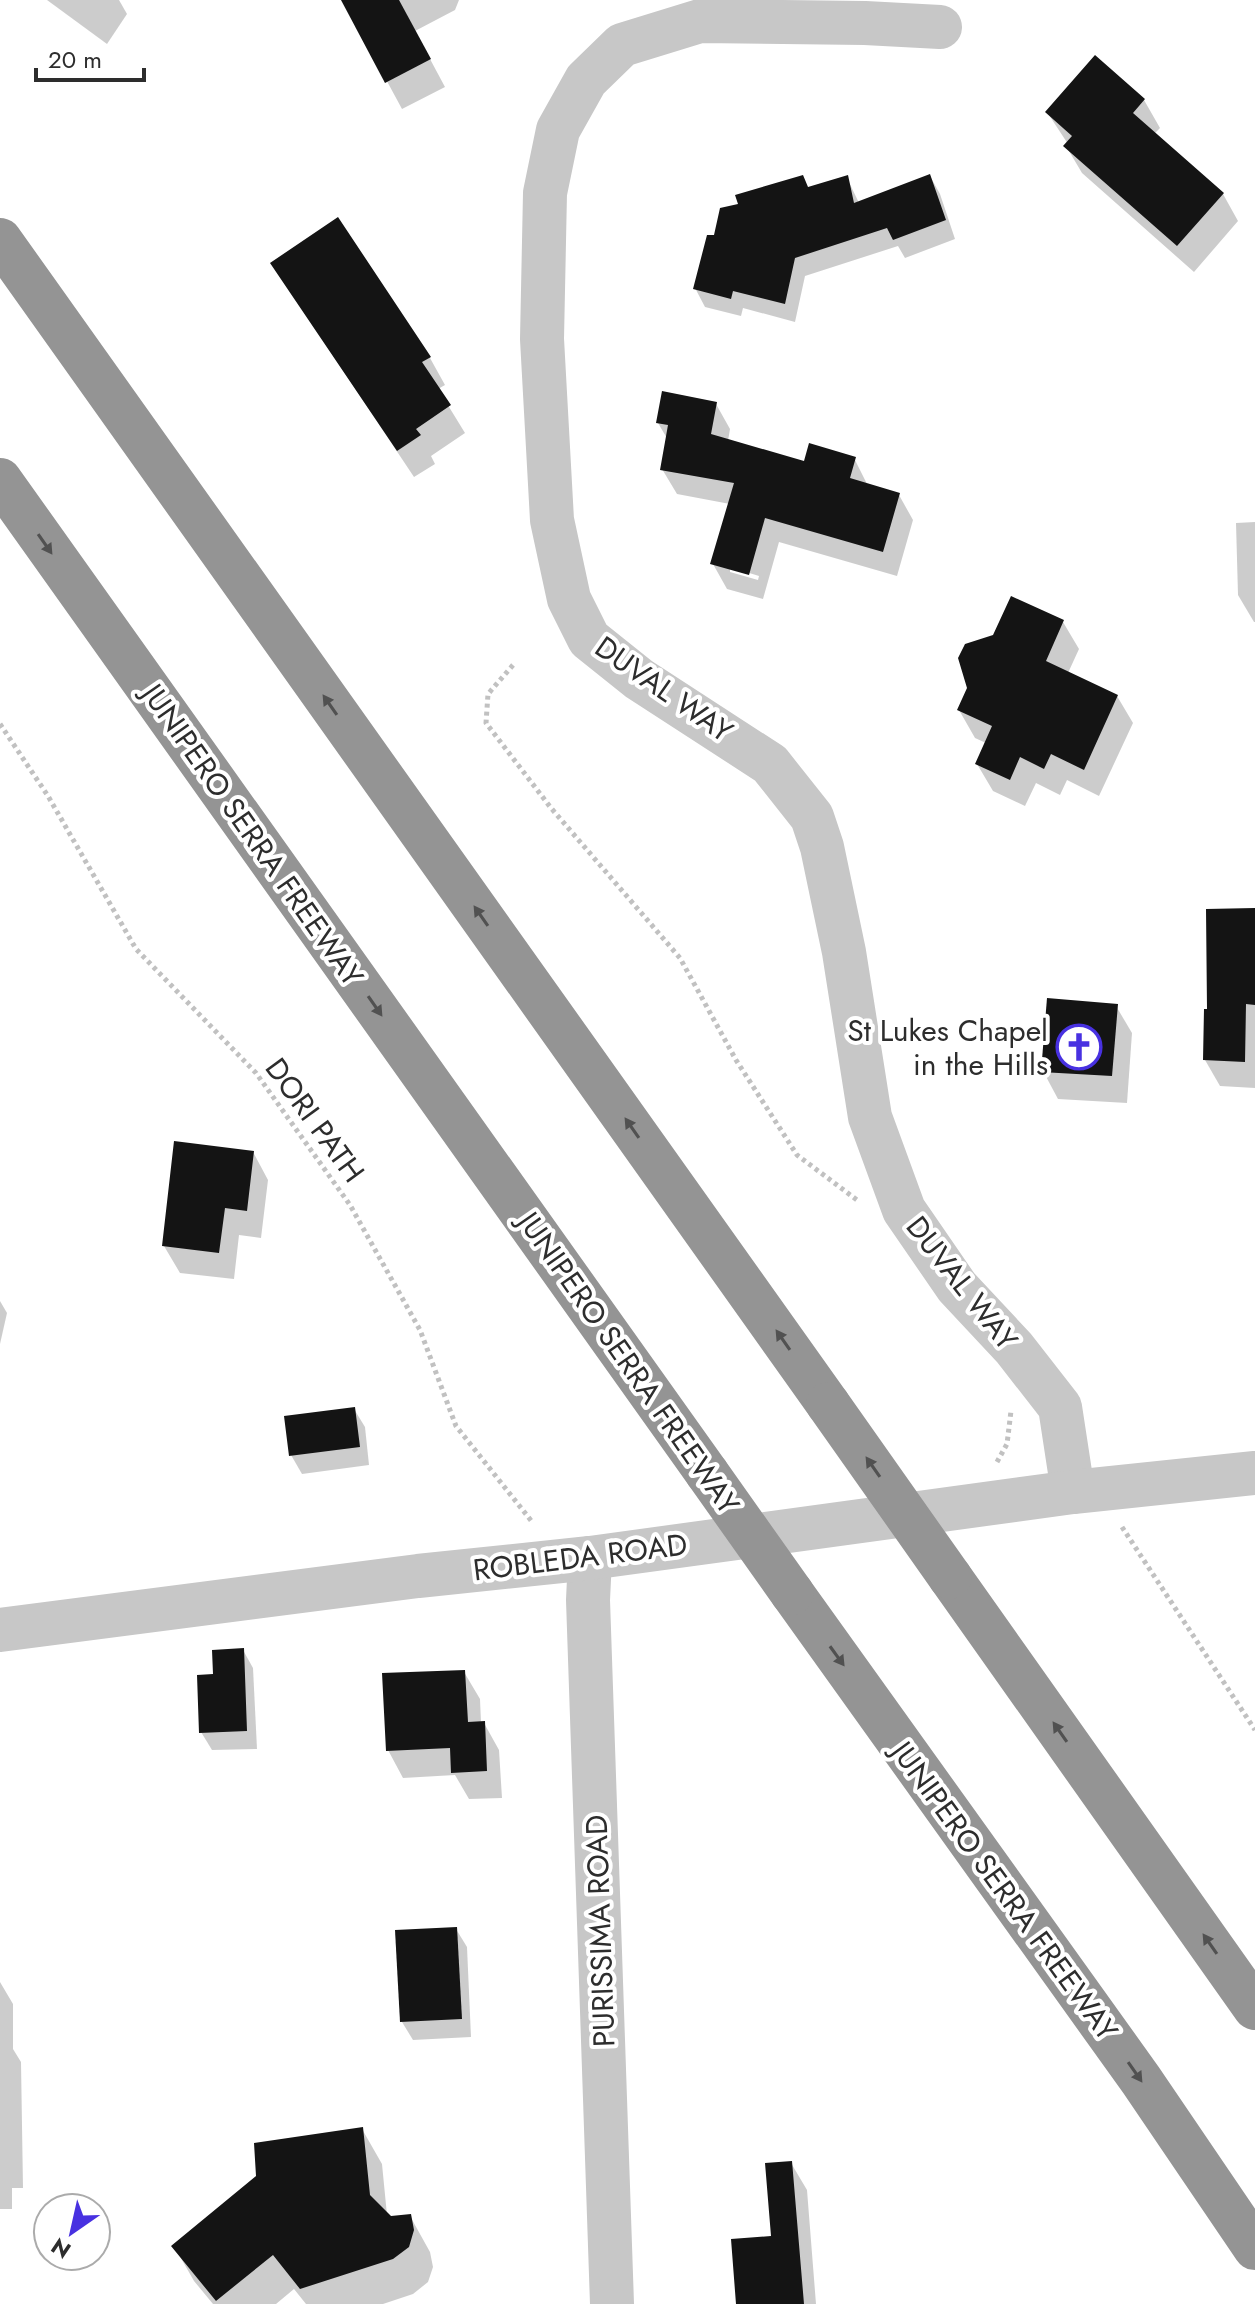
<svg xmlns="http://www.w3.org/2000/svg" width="1255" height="2304" font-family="Jost,sans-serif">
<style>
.shadow{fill:#0003;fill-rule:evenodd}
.building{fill:#141414}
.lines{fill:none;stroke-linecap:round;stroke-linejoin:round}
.path{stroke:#c1c1c1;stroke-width:5;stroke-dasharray:4 4;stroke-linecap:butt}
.minor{stroke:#c7c7c7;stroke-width:44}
.highway{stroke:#949494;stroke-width:44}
.highway-bridge{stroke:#949494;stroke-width:44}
.oneway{fill:#515151}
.labels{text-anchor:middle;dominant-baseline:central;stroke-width:8;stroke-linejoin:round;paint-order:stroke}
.street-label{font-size:30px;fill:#2d2d2d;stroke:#fff}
.poi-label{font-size:30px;fill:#2d2d2d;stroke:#fff;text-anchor:end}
</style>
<rect width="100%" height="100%" fill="#fff"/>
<g class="shadow">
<path d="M 47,0 L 119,0 L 127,14 L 107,44 Z"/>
<path d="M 343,0 L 459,0 L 455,10 L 415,31 L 445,87 L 402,109 Z"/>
<path d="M 1095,58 L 1144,100 L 1160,128 L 1154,134 L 1223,194 L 1238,221 L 1194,272 L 1082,173 L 1066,146 L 1068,144 L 1047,112 Z"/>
<path d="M 930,176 L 940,194 L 955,239 L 905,258 L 898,246 L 805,276 L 795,322 L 743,308 L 741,316 L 705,307 L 695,288 L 716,238 L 808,189 L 847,178 L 859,203 Z"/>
<path d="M 337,220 L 430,358 L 445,385 L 438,389 L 465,433 L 431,456 L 435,464 L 414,477 L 272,264 Z"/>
<path d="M 716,404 L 730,429 L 728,441 L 806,464 L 854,458 L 868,486 L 899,495 L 913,520 L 897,576 L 779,542 L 763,599 L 727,589 L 713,564 L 730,504 L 677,494 L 662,469 L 668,440 L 658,423 ZM 730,567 L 759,576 L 758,580 L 730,572 Z"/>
<path d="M 1255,522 L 1255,622 L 1254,622 L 1238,595 L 1236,523 Z"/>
<path d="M 1063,622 L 1079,649 L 1068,673 L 1117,696 L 1133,723 L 1099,796 L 1067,780 L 1060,795 L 1036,783 L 1025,806 L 993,791 L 977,764 L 986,743 L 975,738 L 959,710 Z"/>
<path d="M 1255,910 L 1255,1088 L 1220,1086 L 1205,1060 Z"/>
<path d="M 1116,1006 L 1132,1033 L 1127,1103 L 1058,1099 L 1043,1071 Z"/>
<path d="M 253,1152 L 268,1180 L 261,1238 L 239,1235 L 234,1279 L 180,1273 L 164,1246 Z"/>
<path d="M 0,1301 L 7,1313 L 0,1344 Z"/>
<path d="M 354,1409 L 365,1427 L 369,1465 L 302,1474 L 291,1455 Z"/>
<path d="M 243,1650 L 253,1668 L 257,1749 L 212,1750 L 201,1732 L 215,1676 Z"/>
<path d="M 464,1672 L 480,1699 L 481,1723 L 484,1723 L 499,1750 L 502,1798 L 469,1799 L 455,1775 L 403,1778 L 388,1750 Z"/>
<path d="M 456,1929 L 467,1947 L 471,2037 L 413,2040 L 402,2022 Z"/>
<path d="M 0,1982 L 13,2004 L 13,2049 L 21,2062 L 23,2188 L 12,2188 L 12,2209 L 0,2209 Z"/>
<path d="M 362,2129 L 382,2164 L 387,2215 L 390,2218 L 410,2216 L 430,2252 L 433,2267 L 428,2282 L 413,2294 L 383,2304 L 306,2304 L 294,2289 L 276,2304 L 213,2304 L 194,2281 L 174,2246 Z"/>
<path d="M 791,2163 L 807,2190 L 816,2304 L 738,2304 L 774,2238 Z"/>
</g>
<g class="building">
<path d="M 341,0 L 399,0 L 431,59 L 385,83 Z"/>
<path d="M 1095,55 L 1145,99 L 1133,113 L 1224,193 L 1177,246 L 1063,146 L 1072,136 L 1045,112 Z"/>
<path d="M 930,174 L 946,220 L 893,240 L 887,228 L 795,258 L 785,304 L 733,291 L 731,299 L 693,289 L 707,235 L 714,235 L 720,208 L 738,204 L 735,195 L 803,175 L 808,187 L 848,175 L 854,203 Z"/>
<path d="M 338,217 L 431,357 L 422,362 L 451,405 L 416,429 L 421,435 L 397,451 L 270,263 Z"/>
<path d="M 662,391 L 717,402 L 711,434 L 804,461 L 809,443 L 856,457 L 850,478 L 900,493 L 883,552 L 765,518 L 749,575 L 710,564 L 734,483 L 660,470 L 668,425 L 656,423 Z"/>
<path d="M 1011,596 L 1064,620 L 1046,661 L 1118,695 L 1084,770 L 1051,754 L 1044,769 L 1020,757 L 1010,780 L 975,764 L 992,726 L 957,710 L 967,688 L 958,658 L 965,644 L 993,635 Z"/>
<path d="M 1255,908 L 1255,1005 L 1246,1004 L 1245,1062 L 1203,1060 L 1204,1009 L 1207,1009 L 1206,909 Z"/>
<path d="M 1047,998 L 1118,1004 L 1112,1076 L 1041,1072 Z"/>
<path d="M 174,1141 L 254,1151 L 247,1211 L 225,1208 L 219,1253 L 162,1246 Z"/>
<path d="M 355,1407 L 360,1447 L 289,1456 L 284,1416 Z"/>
<path d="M 244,1648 L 247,1731 L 199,1733 L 197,1675 L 213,1674 L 212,1650 Z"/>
<path d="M 465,1670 L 468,1722 L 485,1721 L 487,1771 L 451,1773 L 450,1748 L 386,1751 L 382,1673 Z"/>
<path d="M 457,1927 L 462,2019 L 400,2022 L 395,1930 Z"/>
<path d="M 363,2127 L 370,2195 L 391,2216 L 411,2214 L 414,2230 L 409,2247 L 393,2259 L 300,2289 L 273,2255 L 216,2301 L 171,2246 L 256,2176 L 254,2143 Z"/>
<path d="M 792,2161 L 804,2304 L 736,2304 L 731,2239 L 771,2236 L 765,2163 Z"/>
</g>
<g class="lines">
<g class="path">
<path d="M 513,665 L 488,694 L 486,723 L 551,808 L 680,958 L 736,1060 L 797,1155 L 857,1200"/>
<path d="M 0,724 L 48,796 L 136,949 L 256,1073 L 350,1205 L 420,1330 L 456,1426 L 533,1523"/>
<path d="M 997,1462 L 1007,1444 L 1011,1411"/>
<path d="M 1122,1527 L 1255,1730"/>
</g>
<g class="minor">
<path d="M 940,27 L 865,23 L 700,21 L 622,45 L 586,80 L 558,130 L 545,193 L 542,339 L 552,520 L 569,599 L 589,639 L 639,679 L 770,764 L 812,817 L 822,847 L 844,952 L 870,1117 L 904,1210 L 957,1287 L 1014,1348 L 1060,1407 L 1073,1492"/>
<path d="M 590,1558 L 588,1600 L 612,2304"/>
<path d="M 0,1630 L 418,1576 L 590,1558 L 1073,1492 L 1255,1473"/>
</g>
<g class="highway">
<path d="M 0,240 L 828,1404"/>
<path d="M 0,480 L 707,1473"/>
<path d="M 950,1577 L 1255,2008"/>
<path d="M 792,1593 L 1141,2080 L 1255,2248"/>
</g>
<g class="highway-bridge">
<path d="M 828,1404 L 950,1577"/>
<path d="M 707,1473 L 792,1593"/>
</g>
</g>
<defs><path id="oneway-solid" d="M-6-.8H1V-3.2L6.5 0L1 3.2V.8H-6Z" transform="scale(2)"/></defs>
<g class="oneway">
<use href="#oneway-solid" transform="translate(45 544) rotate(55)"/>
<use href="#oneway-solid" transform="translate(330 705) rotate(-125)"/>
<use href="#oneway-solid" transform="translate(481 916) rotate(-125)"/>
<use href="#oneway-solid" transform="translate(375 1006) rotate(55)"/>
<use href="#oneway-solid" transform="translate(632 1128) rotate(-125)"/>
<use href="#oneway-solid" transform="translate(783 1340) rotate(-125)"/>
<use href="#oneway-solid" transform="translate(873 1467) rotate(-125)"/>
<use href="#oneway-solid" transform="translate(837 1656) rotate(54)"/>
<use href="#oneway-solid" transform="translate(1060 1732) rotate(-125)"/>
<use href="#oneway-solid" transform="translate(1210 1944) rotate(-125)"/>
<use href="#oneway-solid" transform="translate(1135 2072) rotate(55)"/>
</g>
<defs>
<g id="church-ring" transform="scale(2.3)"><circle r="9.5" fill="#fff" stroke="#4831e1" stroke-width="1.5"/><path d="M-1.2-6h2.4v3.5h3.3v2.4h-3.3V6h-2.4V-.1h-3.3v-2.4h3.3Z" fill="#4831e1"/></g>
</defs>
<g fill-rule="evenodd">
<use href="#church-ring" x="1079" y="1047"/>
</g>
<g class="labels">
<g class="street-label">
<text transform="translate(664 689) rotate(35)">DUVAL WAY</text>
<text transform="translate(253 835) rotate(55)">JUNIPERO SERRA FREEWAY</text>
<text transform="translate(315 1120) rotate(54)">DORI PATH</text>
<text transform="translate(962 1283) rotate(52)">DUVAL WAY</text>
<text transform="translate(629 1363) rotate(55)">JUNIPERO SERRA FREEWAY</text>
<text transform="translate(580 1557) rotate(-7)">ROBLEDA ROAD</text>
<text transform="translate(1005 1891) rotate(54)">JUNIPERO SERRA FREEWAY</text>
<text transform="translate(600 1931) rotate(-92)">PURISSIMA ROAD</text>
</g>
<g class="poi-label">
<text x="1048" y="1030">St Lukes Chapel<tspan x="1048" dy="34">in the Hills</tspan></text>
</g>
</g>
<g transform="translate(72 2232) rotate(214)"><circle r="38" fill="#ffffff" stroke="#ababab" stroke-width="2"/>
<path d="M0-6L14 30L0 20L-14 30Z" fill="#4831e1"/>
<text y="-12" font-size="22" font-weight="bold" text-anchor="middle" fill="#2d2d2d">N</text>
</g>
<path d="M36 68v12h108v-12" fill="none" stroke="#2d2d2d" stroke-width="4"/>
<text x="48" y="68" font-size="24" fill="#2d2d2d" stroke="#ffffff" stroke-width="6" paint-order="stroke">20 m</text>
</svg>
